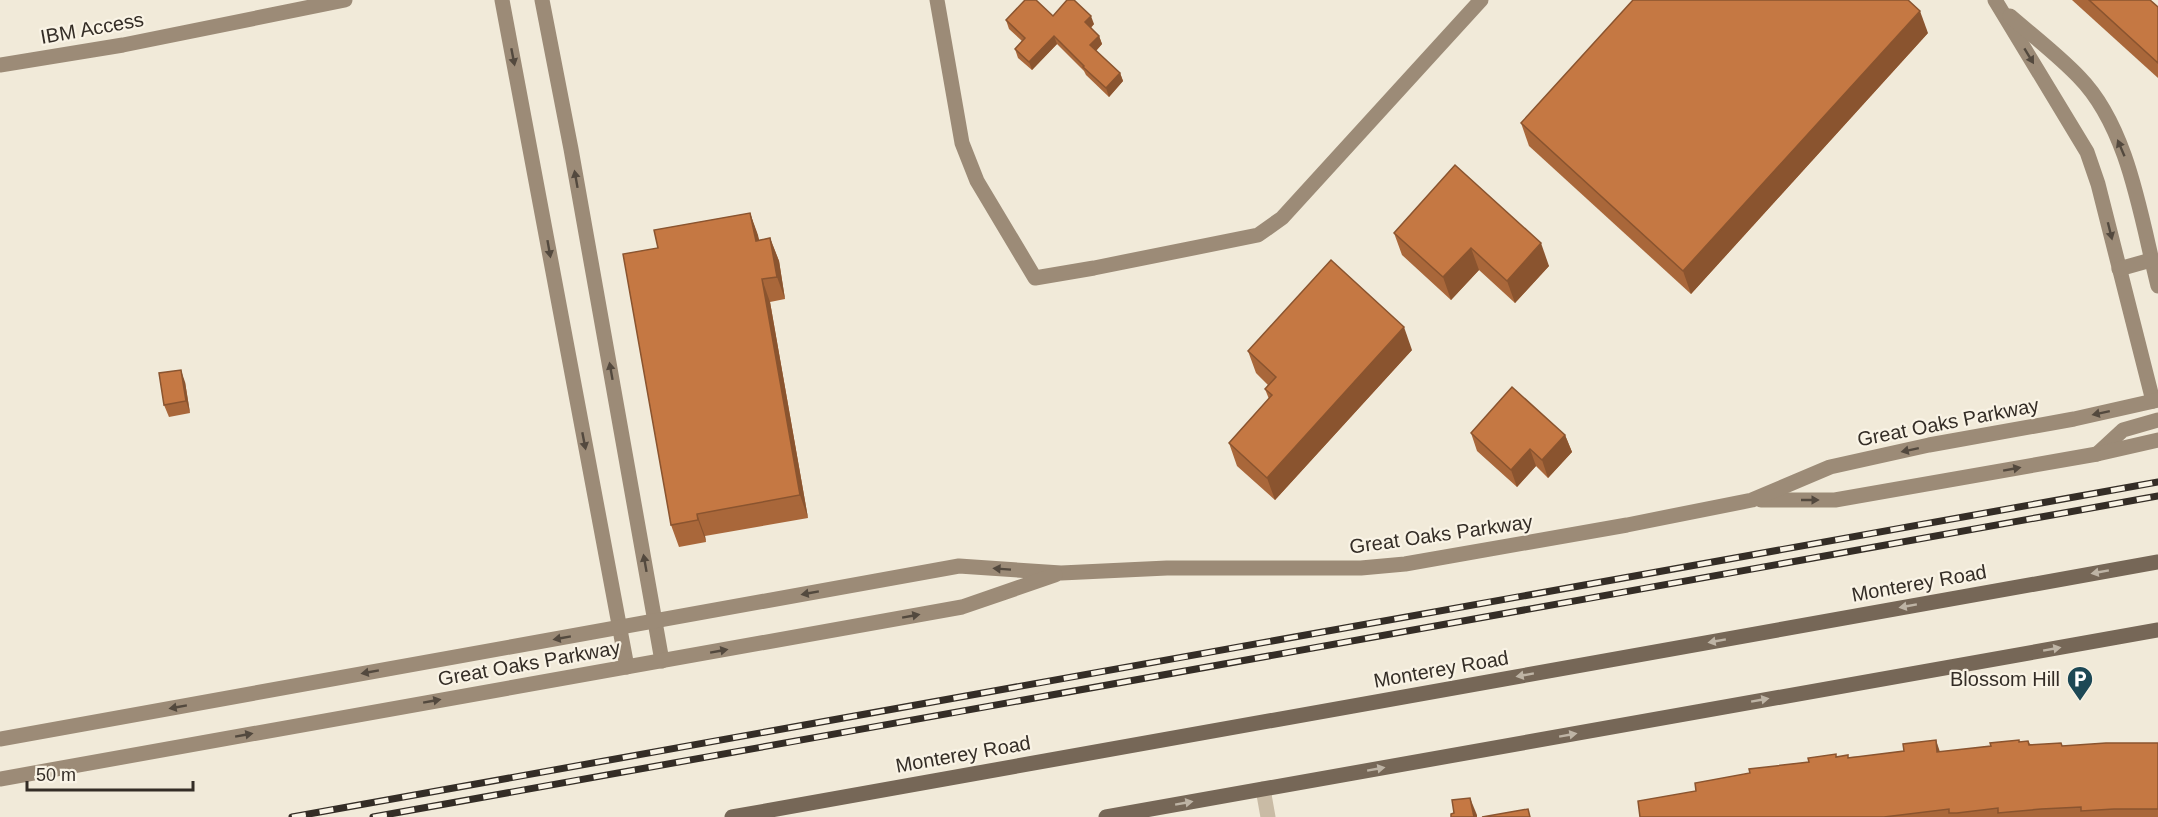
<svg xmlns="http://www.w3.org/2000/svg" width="2158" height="817" font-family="Arial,sans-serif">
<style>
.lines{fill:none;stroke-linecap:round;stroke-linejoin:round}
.street{stroke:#c9bba5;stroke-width:15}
.secondary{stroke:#9c8b77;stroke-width:15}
.primary{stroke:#766757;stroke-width:15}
.rail-casing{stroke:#342d26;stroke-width:7}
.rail{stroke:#f9f3e5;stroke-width:4.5;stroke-dasharray:14;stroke-linecap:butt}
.wall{fill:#a9673a}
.shaded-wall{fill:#8a542f}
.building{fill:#c57843;stroke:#8a542f;stroke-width:1.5}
.oneway{fill:#53493e}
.oneway2{fill:#beb4a5}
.labels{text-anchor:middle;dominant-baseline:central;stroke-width:4.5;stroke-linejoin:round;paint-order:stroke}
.street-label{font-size:20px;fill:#342d26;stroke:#f9f3e5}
.poi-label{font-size:20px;fill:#342d26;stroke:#f9f3e5;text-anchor:end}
</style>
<rect width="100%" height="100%" fill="#f1ead9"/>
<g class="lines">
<path class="street" d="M 1263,789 L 1268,817"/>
<g class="secondary">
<path d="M 502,0 L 627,667"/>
<path d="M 542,0 L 571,149 L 662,661"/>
<path d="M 937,0 L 962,143 L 977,181 L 1035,278 L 1094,268 L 1258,235 L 1282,218 L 1481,0"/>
<path d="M 1995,0 L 2087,152 L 2098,184 L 2153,401"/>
<path d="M 2010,16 C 2033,36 2058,55 2079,77 C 2129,128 2141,219 2158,286"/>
<path d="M 0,65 L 123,45 L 345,0"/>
<path d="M 2119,269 L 2151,260"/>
<path d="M 2097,454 L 2123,430 L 2158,420"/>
<path d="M 1761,500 L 1835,500 L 2097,454 L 2158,440"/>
<path d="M 0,739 L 959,566 L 1061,573 L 1167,568 L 1361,568 L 1405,564 L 1627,525 L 1752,500 L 1830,467 L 1929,445 L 2074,419 L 2158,400"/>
<path d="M 0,779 L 962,607 L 1055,575"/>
</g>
<g class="primary">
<path d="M 732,817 L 2158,562"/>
<path d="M 1106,817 L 2158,630"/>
</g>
<g class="rail-casing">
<g id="rail">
<path d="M 292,817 L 2158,482"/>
<path d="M 373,817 L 2158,496"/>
</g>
</g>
<use href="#rail" class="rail"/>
</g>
<g class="wall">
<path d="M 2072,0 L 2150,0 L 2158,7 L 2158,78 Z"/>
<path d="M 1053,16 L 1094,24 L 1091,28 L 1099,36 L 1102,44 L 1096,51 L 1120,73 L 1123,81 L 1109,97 L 1086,75 L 1084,71 L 1057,44 L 1032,70 L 1018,58 L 1015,49 L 1022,41 L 1009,29 L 1006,20 Z"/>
<path d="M 1928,33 L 1691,294 L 1529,146 L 1521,123 Z"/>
<path d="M 1455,165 L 1549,266 L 1515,303 L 1479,270 L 1451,300 L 1402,255 L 1394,233 Z"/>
<path d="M 750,213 L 759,240 L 770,238 L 779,261 L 785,299 L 770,302 L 808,518 L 705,536 L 706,542 L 679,547 L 671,525 L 658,248 Z"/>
<path d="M 1412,350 L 1275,500 L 1237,466 L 1229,443 L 1269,399 L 1265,389 L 1268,385 L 1256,373 L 1248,351 Z"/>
<path d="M 185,382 L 190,413 L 169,417 L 164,405 Z"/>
<path d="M 1471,433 L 1565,435 L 1572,452 L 1548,478 L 1536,466 L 1517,487 L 1477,451 Z"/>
<path d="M 2028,741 L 2030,744 L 2062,746 L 2158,743 L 2158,817 L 1640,817 L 1696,791 L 1809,762 L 1837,757 L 1849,757 L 1940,752 L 1991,746 Z"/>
</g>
<g class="shaded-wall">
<path d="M 1920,11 L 1928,33 L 1691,294 L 1683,271 Z"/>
<path d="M 1091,16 L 1094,24 L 1088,30 L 1085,22 Z"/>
<path d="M 1054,36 L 1057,44 L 1032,70 L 1029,62 Z"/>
<path d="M 1099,36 L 1102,44 L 1093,54 L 1090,45 Z"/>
<path d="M 1120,73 L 1123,81 L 1109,97 L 1106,88 Z"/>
<path d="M 750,213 L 758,235 L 764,263 L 756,241 Z"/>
<path d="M 770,238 L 779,261 L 785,299 L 777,277 Z"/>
<path d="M 1541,243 L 1549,266 L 1515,303 L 1507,281 Z"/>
<path d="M 1471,248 L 1479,270 L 1451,300 L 1443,277 Z"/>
<path d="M 762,279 L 770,302 L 808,518 L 800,495 Z"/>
<path d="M 1404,327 L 1412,350 L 1275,500 L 1267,478 Z"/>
<path d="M 181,370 L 185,382 L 190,413 L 186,401 Z"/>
<path d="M 1565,435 L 1572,452 L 1548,478 L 1542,460 Z"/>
<path d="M 1530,449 L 1536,466 L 1517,487 L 1511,470 Z"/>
<path d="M 697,514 L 705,536 L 706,542 L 698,520 Z"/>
<path d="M 1936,740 L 1941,755 L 1937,752 Z"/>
<path d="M 1470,798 L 1477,815 L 1477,817 L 1474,817 Z"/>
</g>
<g class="building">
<path d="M 1025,0 L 1036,0 L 1053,16 L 1067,0 L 1074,0 L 1091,16 L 1085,22 L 1099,36 L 1090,45 L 1120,73 L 1106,88 L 1083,67 L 1084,66 L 1054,36 L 1029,62 L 1015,49 L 1025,38 L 1006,20 Z"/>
<path d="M 1633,0 L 1908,0 L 1920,11 L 1683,271 L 1521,123 Z"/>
<path d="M 2089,0 L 2150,0 L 2158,7 L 2158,63 Z"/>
<path d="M 1455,165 L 1541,243 L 1507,281 L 1471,248 L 1443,277 L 1394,233 Z"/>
<path d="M 750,213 L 756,241 L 770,238 L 777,277 L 762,279 L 800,495 L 697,514 L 698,520 L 671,525 L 623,254 L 658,248 L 654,230 Z"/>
<path d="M 1331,260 L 1404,327 L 1267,478 L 1229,443 L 1272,395 L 1265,389 L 1276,377 L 1248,351 Z"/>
<path d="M 181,370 L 186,401 L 164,405 L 159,373 Z"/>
<path d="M 1512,387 L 1565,435 L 1542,460 L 1530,449 L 1511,470 L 1471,433 Z"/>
<path d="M 1936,740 L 1937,752 L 1991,746 L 1990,743 L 2019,740 L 2019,742 L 2028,741 L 2029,745 L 2061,743 L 2062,746 L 2106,743 L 2158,743 L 2158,809 L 2114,809 L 2081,811 L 2081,807 L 2041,809 L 1998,813 L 1998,808 L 1957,813 L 1949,813 L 1949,809 L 1884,817 L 1640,817 L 1638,801 L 1696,791 L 1695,783 L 1750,773 L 1749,769 L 1809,762 L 1808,758 L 1836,754 L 1836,757 L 1848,755 L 1848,758 L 1904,751 L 1903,744 Z"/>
<path d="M 1470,798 L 1474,817 L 1451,817 L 1451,814 L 1454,813 L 1452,800 Z"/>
<path d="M 1528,809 L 1530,817 L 1482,817 Z"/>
</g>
<defs><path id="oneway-solid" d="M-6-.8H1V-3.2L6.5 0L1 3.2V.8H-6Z" transform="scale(1.5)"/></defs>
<g class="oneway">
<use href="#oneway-solid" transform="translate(2029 56) rotate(59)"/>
<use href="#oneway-solid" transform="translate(513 57) rotate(79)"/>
<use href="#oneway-solid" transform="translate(2121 148) rotate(-113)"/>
<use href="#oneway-solid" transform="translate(576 179) rotate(-100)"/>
<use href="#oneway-solid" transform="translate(2110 231) rotate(76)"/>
<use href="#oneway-solid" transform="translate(549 249) rotate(80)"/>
<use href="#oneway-solid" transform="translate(611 371) rotate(-100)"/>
<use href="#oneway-solid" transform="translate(2101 413) rotate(168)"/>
<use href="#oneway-solid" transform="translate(584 441) rotate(79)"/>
<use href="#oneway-solid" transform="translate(1910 450) rotate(168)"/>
<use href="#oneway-solid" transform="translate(2012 469) rotate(-10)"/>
<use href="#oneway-solid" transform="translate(1810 500)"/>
<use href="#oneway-solid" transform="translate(645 563) rotate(-100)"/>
<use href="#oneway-solid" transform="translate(1002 569) rotate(-176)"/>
<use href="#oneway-solid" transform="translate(810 593) rotate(170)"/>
<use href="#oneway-solid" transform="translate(911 616) rotate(-10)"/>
<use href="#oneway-solid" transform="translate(562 638) rotate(170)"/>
<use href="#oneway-solid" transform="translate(719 651) rotate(-10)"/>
<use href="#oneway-solid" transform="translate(370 672) rotate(170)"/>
<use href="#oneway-solid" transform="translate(432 701) rotate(-10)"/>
<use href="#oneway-solid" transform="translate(178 707) rotate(170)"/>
<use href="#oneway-solid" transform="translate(244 735) rotate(-10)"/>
</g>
<g class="oneway2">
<use href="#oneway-solid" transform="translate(2100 572) rotate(170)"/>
<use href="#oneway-solid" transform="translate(1908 606) rotate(170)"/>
<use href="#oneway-solid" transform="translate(1717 641) rotate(170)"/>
<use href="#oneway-solid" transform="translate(2052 649) rotate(-10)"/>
<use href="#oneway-solid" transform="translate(1525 675) rotate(170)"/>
<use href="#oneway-solid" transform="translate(1760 700) rotate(-10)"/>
<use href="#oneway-solid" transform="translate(1568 735) rotate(-10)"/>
<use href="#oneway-solid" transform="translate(1376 769) rotate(-10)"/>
<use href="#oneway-solid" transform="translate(1184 803) rotate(-10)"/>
</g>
<defs>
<g id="parking-pin" transform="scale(1.35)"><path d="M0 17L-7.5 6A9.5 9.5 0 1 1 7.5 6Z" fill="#1d4855" stroke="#f9f3e5"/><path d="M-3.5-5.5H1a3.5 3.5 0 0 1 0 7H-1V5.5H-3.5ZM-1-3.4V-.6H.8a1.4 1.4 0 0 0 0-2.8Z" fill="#fff"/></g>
</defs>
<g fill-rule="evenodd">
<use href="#parking-pin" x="2080" y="679"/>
</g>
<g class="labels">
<g class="street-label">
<text transform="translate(92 28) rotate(-10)">IBM Access</text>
<text transform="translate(1948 422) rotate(-11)">Great Oaks Parkway</text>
<text transform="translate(1441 534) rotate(-8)">Great Oaks Parkway</text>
<text transform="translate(1919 583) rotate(-10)">Monterey Road</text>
<text transform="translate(529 663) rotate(-10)">Great Oaks Parkway</text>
<text transform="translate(1441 669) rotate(-10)">Monterey Road</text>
<text transform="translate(963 754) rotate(-10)">Monterey Road</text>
</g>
<g class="poi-label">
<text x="2060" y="679">Blossom Hill</text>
</g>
</g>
<path d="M27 781v9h166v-9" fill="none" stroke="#342d26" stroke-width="3"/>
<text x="36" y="781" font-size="18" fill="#342d26" stroke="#f9f3e5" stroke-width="4.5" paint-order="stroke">50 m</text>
</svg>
